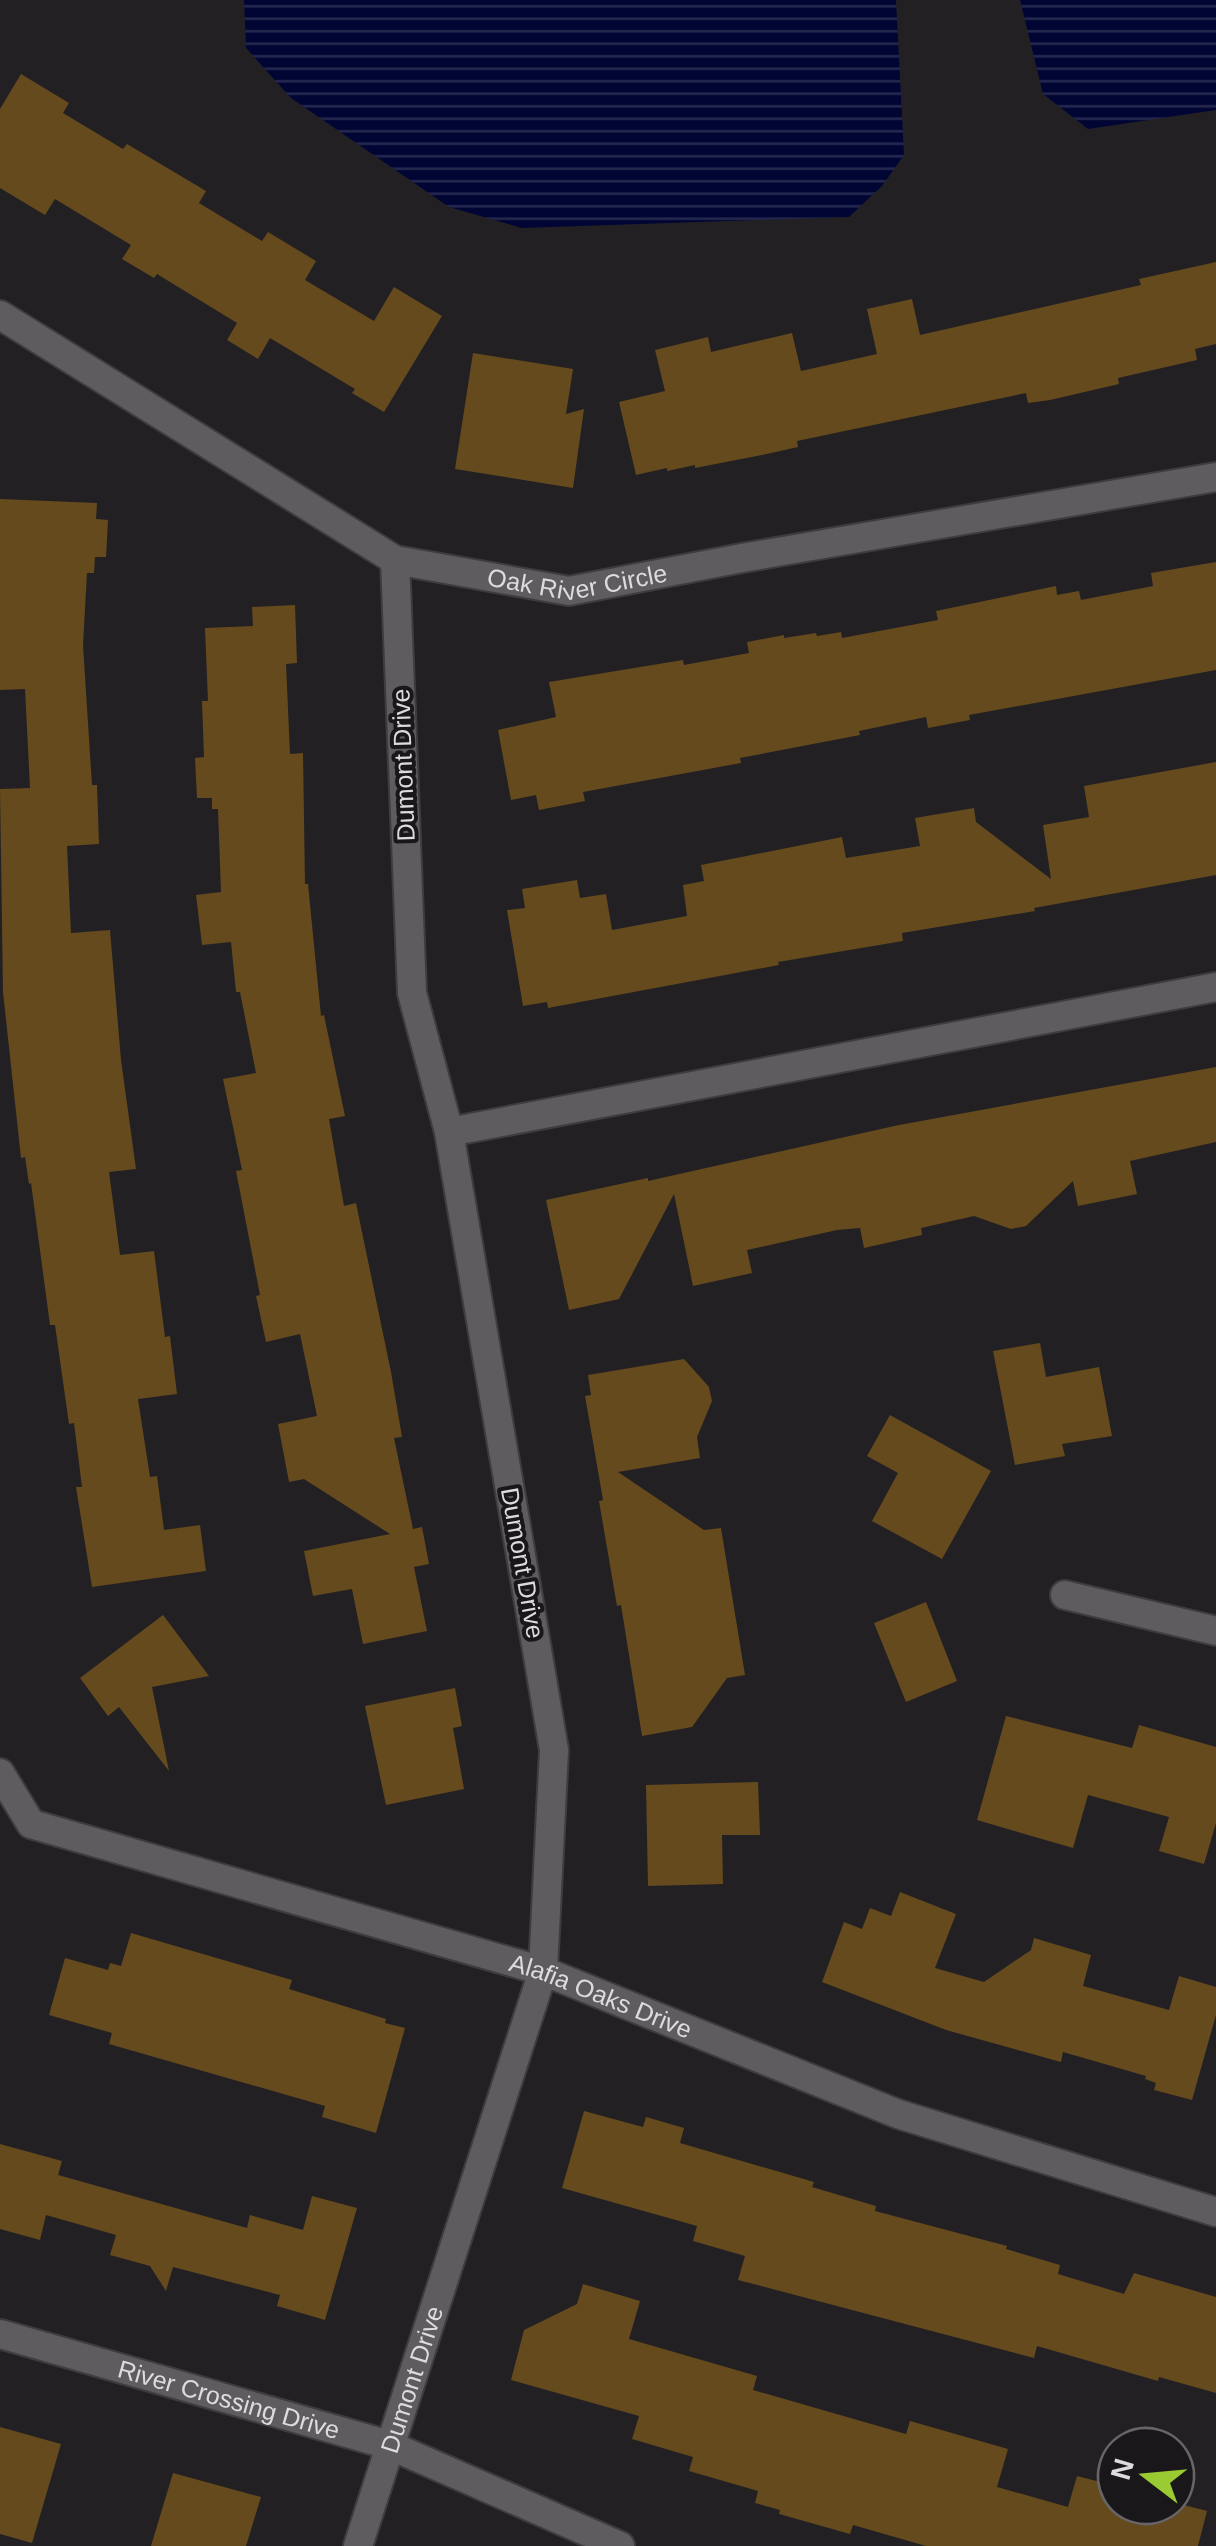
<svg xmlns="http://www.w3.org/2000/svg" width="1216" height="2546" font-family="Helvetica,sans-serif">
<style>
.water{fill:url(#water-rules)}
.building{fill:#644a1d}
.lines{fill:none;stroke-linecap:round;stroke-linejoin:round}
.minor-casing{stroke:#3f3c3f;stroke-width:32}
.minor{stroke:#5f5c60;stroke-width:28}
.labels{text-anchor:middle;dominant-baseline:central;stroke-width:8;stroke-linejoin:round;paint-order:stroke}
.street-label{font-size:25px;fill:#dddbde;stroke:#1a171b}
</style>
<defs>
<pattern id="water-rules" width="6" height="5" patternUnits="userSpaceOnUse" patternTransform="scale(2.5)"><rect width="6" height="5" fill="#000533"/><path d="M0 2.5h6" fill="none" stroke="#252950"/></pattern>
</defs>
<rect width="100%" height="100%" fill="#232024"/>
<g class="water">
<path d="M 244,0 L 896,0 L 904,155 L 882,186 L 849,217 L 522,228 L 449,207 L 291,98 L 246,48 Z"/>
<path d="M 1020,0 L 1216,0 L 1216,110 L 1088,129 L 1043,94 Z"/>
</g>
<g class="building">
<path d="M 21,74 L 69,103 L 63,113 L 123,149 L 127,144 L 206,191 L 199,203 L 262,241 L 268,232 L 316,261 L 305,280 L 374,321 L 394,287 L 442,316 L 384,412 L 352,393 L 355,389 L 270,338 L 258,359 L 227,340 L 237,323 L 157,274 L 154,278 L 122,259 L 131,245 L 55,199 L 45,215 L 0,188 L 0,109 Z"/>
<path d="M 1216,262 L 1216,344 L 1195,349 L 1197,360 L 1118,378 L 1119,384 L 1050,400 L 1028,403 L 1026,393 L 797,441 L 798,447 L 762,455 L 695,468 L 695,465 L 667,471 L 667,468 L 636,475 L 619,402 L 665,391 L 655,350 L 708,337 L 711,352 L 792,333 L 801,371 L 877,354 L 867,309 L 912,299 L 920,335 L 1141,285 L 1139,279 Z"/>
<path d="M 473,353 L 573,369 L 566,414 L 584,409 L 573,488 L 455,469 Z"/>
<path d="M 0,499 L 97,503 L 96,519 L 108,520 L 106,557 L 95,557 L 94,573 L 87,573 L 83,645 L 92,785 L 97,785 L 99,844 L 67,846 L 71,933 L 110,930 L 121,1060 L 136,1169 L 109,1172 L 120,1255 L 154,1251 L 165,1337 L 170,1336 L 177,1394 L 138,1399 L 150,1477 L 157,1476 L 164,1530 L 200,1525 L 206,1571 L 92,1587 L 76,1487 L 82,1487 L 74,1423 L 69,1424 L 55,1325 L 50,1325 L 31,1183 L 29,1184 L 25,1157 L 21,1158 L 3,992 L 0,789 L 30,788 L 25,689 L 0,690 Z"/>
<path d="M 1216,562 L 1216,670 L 969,715 L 970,720 L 928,728 L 926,717 L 859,731 L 860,735 L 740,758 L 741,763 L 583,792 L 585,801 L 539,810 L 536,795 L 511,800 L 498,730 L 556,717 L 549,682 L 683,660 L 684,665 L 749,653 L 747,642 L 784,635 L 784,638 L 816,633 L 817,636 L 841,632 L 842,638 L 938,620 L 936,611 L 1056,586 L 1057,595 L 1079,591 L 1081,600 L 1153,586 L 1151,573 Z"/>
<path d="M 295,605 L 297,663 L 286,664 L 290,754 L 303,753 L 305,884 L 308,884 L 321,1016 L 324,1015 L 345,1116 L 329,1119 L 344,1206 L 356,1203 L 391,1372 L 402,1437 L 394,1438 L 413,1529 L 422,1527 L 429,1564 L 414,1567 L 427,1631 L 363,1644 L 352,1589 L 313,1596 L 304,1551 L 390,1534 L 304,1479 L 289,1482 L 278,1424 L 317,1416 L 300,1334 L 266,1342 L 256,1296 L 260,1295 L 236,1171 L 242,1170 L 223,1079 L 256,1073 L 240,992 L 236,992 L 231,942 L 202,945 L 196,895 L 221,892 L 218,809 L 212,809 L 212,798 L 197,798 L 195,758 L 204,757 L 202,701 L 208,701 L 205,628 L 253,626 L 252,607 Z"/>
<path d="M 1216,762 L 1216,875 L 1034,908 L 1035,911 L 902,933 L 903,941 L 778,962 L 779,965 L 548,1008 L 547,1002 L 523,1006 L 507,910 L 525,908 L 522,889 L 577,880 L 580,898 L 606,894 L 612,930 L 687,916 L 683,885 L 704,881 L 701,865 L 842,837 L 846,858 L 920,846 L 915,818 L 974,808 L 976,822 L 1051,879 L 1043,825 L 1089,817 L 1084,786 Z"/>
<path d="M 1216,1067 L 1216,1142 L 1130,1161 L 1137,1194 L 1078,1206 L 1073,1181 L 1026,1226 L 1011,1229 L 974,1216 L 921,1228 L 922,1235 L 864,1248 L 860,1228 L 837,1230 L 747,1250 L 752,1273 L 693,1286 L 674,1194 L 619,1299 L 569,1310 L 546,1200 L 648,1178 L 648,1181 L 899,1125 Z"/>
<path d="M 1040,1343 L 1046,1377 L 1099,1367 L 1112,1436 L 1062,1444 L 1065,1456 L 1015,1465 L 993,1351 Z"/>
<path d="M 684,1359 L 709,1387 L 712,1401 L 697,1437 L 700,1458 L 618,1472 L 704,1530 L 721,1528 L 745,1675 L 727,1678 L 692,1727 L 642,1736 L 621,1605 L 617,1606 L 599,1501 L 603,1500 L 585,1396 L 591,1395 L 588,1375 Z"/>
<path d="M 890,1415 L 991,1471 L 942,1559 L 872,1521 L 898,1473 L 867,1456 Z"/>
<path d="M 926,1602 L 957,1681 L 906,1702 L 874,1623 Z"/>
<path d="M 163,1615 L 209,1676 L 152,1687 L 169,1771 L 119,1707 L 108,1716 L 80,1678 Z"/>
<path d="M 455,1688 L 462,1726 L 453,1728 L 464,1789 L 386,1805 L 365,1706 Z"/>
<path d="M 1006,1716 L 1132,1748 L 1139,1725 L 1216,1747 L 1216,1823 L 1204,1864 L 1159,1851 L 1169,1817 L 1088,1795 L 1073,1848 L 977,1820 Z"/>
<path d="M 758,1782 L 760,1835 L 722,1835 L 723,1884 L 648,1886 L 646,1785 Z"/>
<path d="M 900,1892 L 956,1914 L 935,1968 L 984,1982 L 1031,1950 L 1034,1938 L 1091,1955 L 1083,1986 L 1169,2010 L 1179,1976 L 1216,1987 L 1216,2015 L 1192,2100 L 1154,2090 L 1156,2083 L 1145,2079 L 1146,2076 L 1063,2052 L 1061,2062 L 946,2030 L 822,1982 L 844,1922 L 862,1929 L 870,1908 L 891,1916 Z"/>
<path d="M 131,1933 L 292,1980 L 289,1989 L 386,2019 L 385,2023 L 405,2028 L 376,2133 L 322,2117 L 325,2106 L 109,2044 L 112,2033 L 49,2015 L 65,1958 L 108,1970 L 110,1963 L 121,1966 Z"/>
<path d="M 584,2111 L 643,2127 L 646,2117 L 684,2128 L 680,2143 L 814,2182 L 812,2187 L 876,2206 L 875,2211 L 1007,2246 L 1006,2249 L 1060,2265 L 1058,2274 L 1124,2294 L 1134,2273 L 1216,2297 L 1216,2393 L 1159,2377 L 1158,2381 L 1037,2346 L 1034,2358 L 738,2280 L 745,2256 L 693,2241 L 697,2226 L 562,2188 Z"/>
<path d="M 0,2144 L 62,2161 L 58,2175 L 247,2228 L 250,2215 L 303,2230 L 312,2196 L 357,2208 L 325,2320 L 277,2306 L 280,2295 L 173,2267 L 166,2291 L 150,2266 L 110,2255 L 116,2235 L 46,2215 L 40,2240 L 0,2229 Z"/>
<path d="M 583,2284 L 640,2301 L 629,2339 L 757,2376 L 753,2390 L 906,2434 L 910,2421 L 1008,2449 L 997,2487 L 1068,2507 L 1077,2476 L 1116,2486 L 1116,2506 L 1176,2506 L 1176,2503 L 1207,2511 L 1198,2546 L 926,2546 L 853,2525 L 850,2534 L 779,2514 L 780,2510 L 755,2503 L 758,2491 L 689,2471 L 693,2457 L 632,2439 L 639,2416 L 511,2380 L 524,2330 L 577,2304 Z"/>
<path d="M 0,2427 L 61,2444 L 32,2543 L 0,2534 Z"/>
<path d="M 173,2473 L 261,2497 L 246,2546 L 151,2546 Z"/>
</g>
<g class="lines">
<g class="minor-casing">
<g id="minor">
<path id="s1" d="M 0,315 L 395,560 L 569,591 L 742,558 L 1216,477"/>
<path d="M 449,1132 L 1216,987"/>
<path d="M 1065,1595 L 1216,1631"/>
<path id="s2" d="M 0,1773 L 31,1824 L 543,1971 L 898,2114 L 1216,2212"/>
<path id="s3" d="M 0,2334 L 389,2445 L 620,2546"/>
<path id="s4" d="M 358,2546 L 543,1971 L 554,1750 L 449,1132 L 412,993 L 395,560"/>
</g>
</g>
<use href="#minor" class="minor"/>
</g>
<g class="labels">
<g class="street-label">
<text stroke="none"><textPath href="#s1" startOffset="650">Oak River Circle</textPath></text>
<text transform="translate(403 765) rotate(-92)">Dumont Drive</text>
<text transform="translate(523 1563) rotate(80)">Dumont Drive</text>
<text stroke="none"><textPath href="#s2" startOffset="655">Alafia Oaks Drive</textPath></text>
<text stroke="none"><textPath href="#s4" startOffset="175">Dumont Drive</textPath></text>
<text stroke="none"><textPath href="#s3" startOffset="238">River Crossing Drive</textPath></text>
</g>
</g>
<g transform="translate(1146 2476) rotate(286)"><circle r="48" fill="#1a171b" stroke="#686569" stroke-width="2.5"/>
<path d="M0-8L18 38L0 25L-18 38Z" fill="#9bcb32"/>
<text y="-15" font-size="28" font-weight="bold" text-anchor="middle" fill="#dddbde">N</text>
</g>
</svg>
